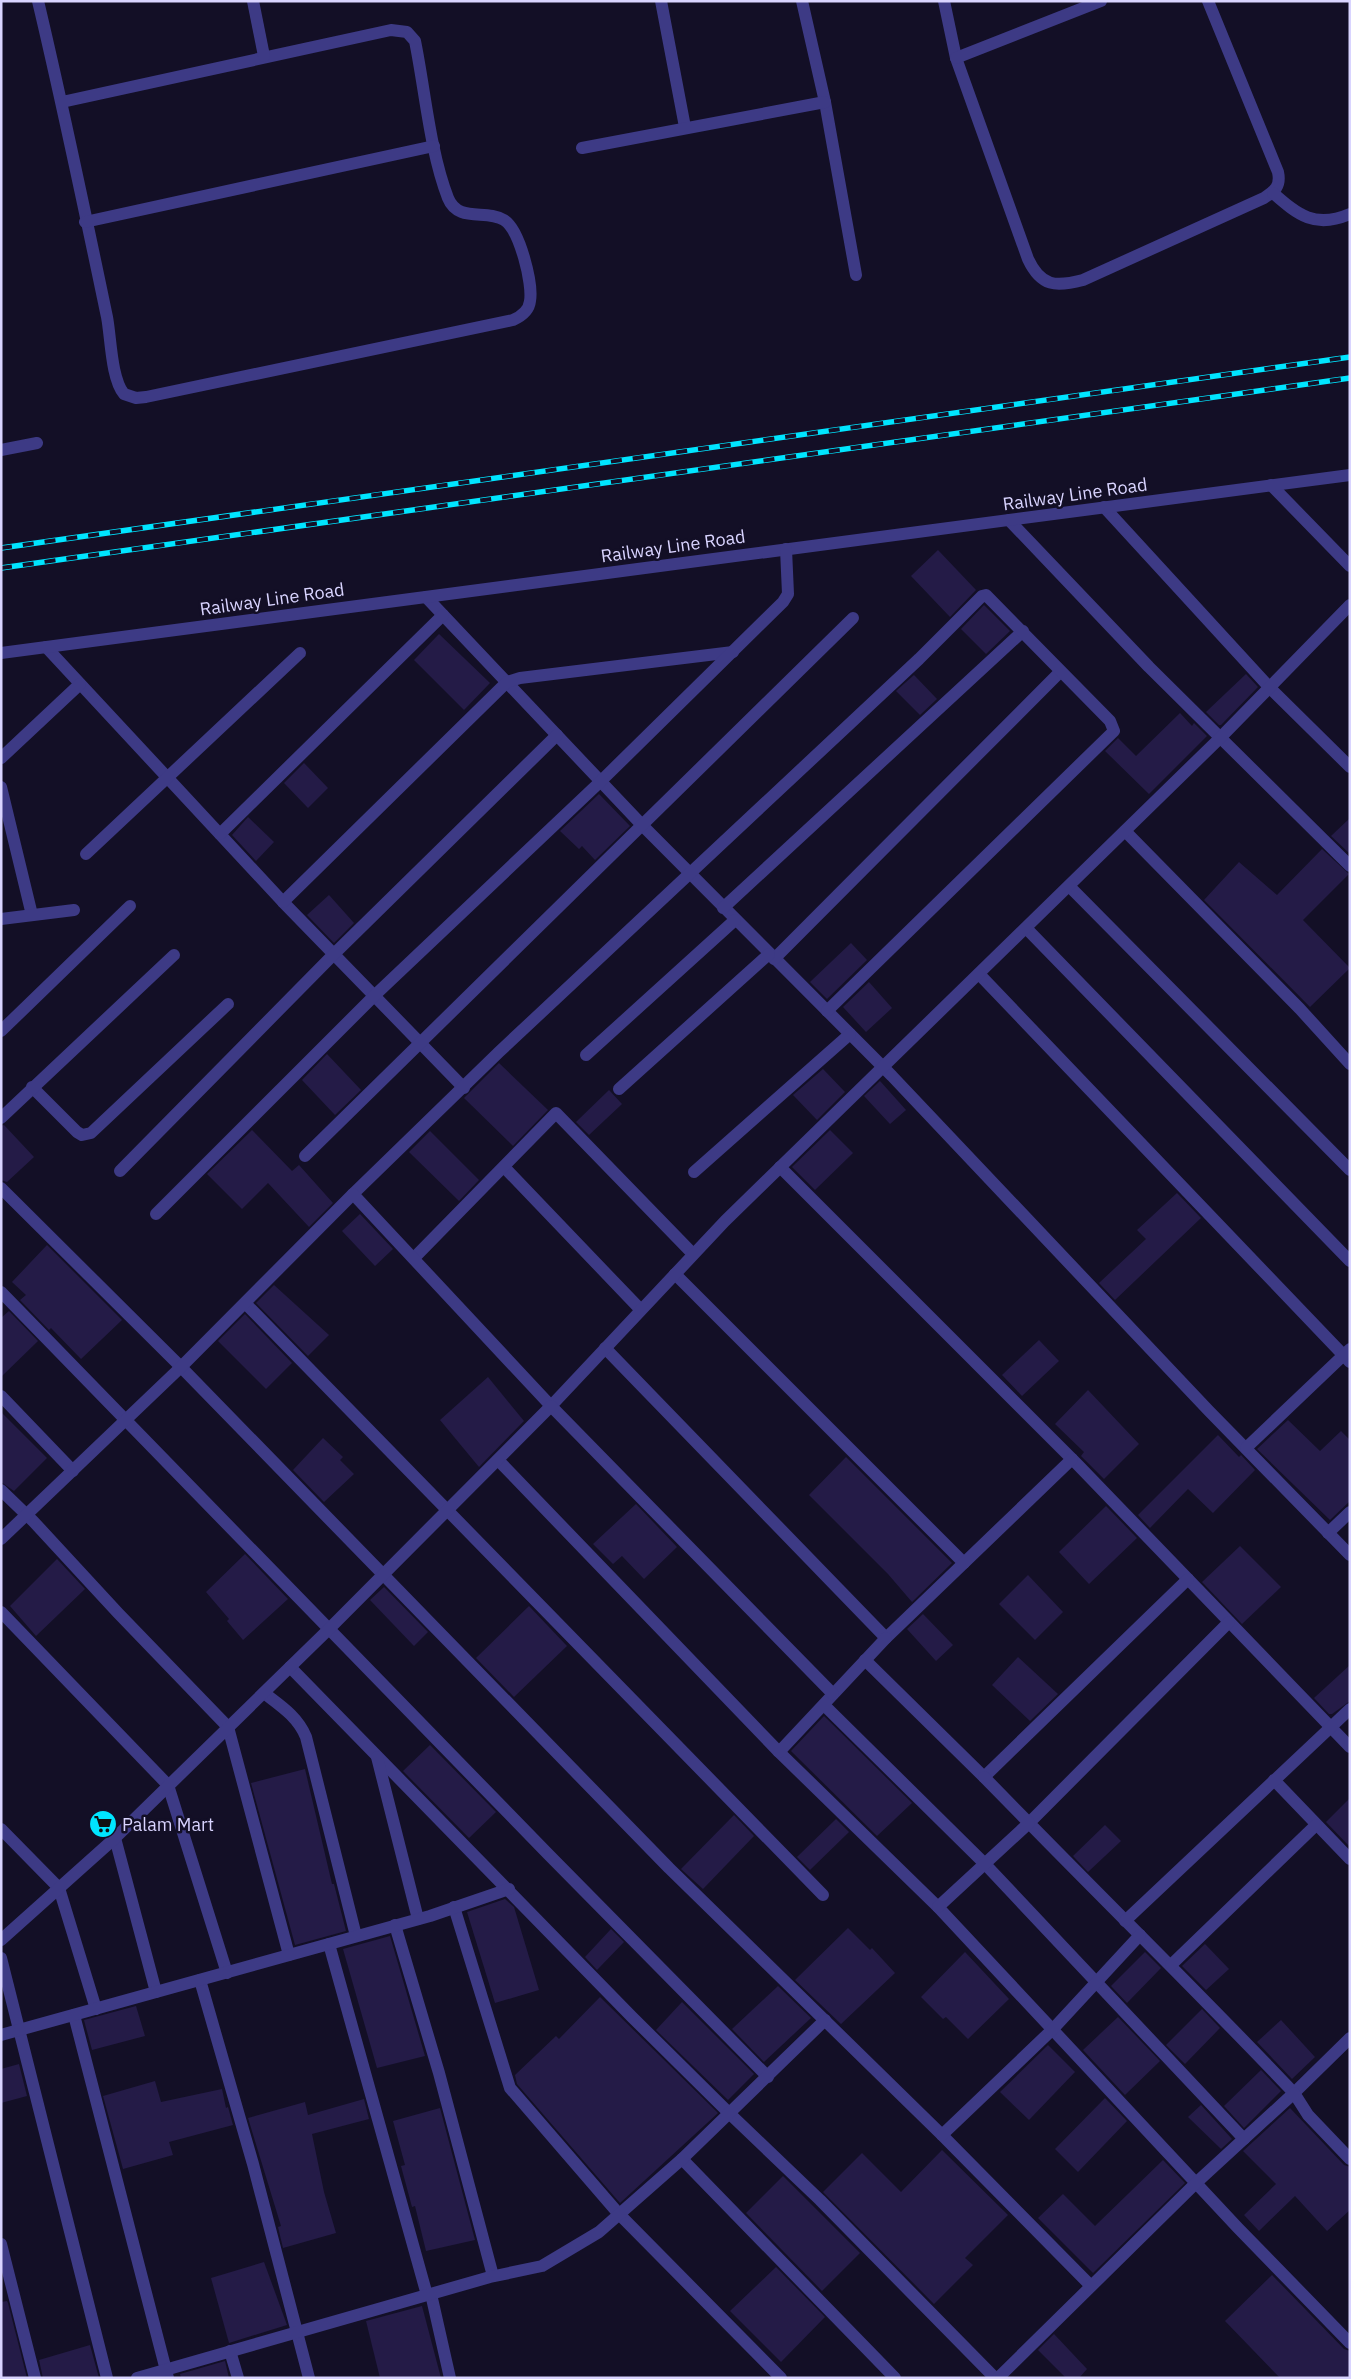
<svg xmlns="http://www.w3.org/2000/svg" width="1351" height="2379" font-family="'IBM Plex Sans',sans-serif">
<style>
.building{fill:#241b47}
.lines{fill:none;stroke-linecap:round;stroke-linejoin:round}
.minor{stroke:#3d3a85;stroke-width:12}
.rail-casing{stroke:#00e5ff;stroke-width:5.5}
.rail{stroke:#130f26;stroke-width:4;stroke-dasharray:11;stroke-linecap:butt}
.labels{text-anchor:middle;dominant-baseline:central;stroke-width:5;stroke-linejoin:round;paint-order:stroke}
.street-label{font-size:18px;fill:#d9d4ff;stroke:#130f26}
.poi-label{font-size:18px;fill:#d9d4ff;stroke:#130f26;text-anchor:start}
</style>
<rect width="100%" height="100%" fill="#130f26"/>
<g class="building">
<path d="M 938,550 L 976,590 L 950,617 L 911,576 Z"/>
<path d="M 984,605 L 1010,631 L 986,654 L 961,629 Z"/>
<path d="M 439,634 L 490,683 L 464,710 L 414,660 Z"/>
<path d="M 1246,674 L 1258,687 L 1221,725 L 1219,725 L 1206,712 Z"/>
<path d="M 914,675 L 937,699 L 920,715 L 896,691 Z"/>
<path d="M 1180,713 L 1192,726 L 1194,723 L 1207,736 L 1149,794 L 1105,751 L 1118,738 L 1136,756 Z"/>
<path d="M 304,763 L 328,788 L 308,808 L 284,783 Z"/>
<path d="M 599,794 L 630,826 L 595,860 L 582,846 L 579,849 L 560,831 Z"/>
<path d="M 248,817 L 274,842 L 256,861 L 232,835 Z"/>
<path d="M 1350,818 L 1350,854 L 1331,836 Z"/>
<path d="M 1322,849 L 1349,874 L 1303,920 L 1350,968 L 1310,1007 L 1204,900 L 1239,862 L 1277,895 Z"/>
<path d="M 329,895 L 354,923 L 334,943 L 307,915 Z"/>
<path d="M 851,943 L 867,960 L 827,999 L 810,982 Z"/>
<path d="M 869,982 L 892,1008 L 866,1032 L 843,1007 Z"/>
<path d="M 327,1054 L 361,1090 L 335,1115 L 302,1080 Z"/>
<path d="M 499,1063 L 548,1110 L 513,1146 L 464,1098 Z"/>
<path d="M 823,1069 L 845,1092 L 817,1120 L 793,1095 Z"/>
<path d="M 880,1081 L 906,1110 L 890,1124 L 864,1096 Z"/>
<path d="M 609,1090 L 622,1104 L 589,1135 L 576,1122 Z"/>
<path d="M 4,1125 L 34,1157 L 7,1182 L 1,1180 L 1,1126 Z"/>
<path d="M 252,1130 L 292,1171 L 299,1165 L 333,1203 L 309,1227 L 268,1183 L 242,1209 L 207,1174 Z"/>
<path d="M 830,1130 L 853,1153 L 815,1190 L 792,1167 Z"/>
<path d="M 430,1131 L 479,1180 L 459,1201 L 409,1152 Z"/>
<path d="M 1177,1193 L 1201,1218 L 1115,1300 L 1099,1283 L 1146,1239 L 1137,1230 Z"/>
<path d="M 360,1214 L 393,1249 L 375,1266 L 342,1231 Z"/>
<path d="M 47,1245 L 122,1320 L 81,1359 L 51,1328 L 49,1330 L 20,1300 L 26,1295 L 12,1282 Z"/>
<path d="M 274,1285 L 329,1335 L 308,1356 L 256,1303 Z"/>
<path d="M 9,1311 L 38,1341 L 1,1377 L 1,1318 Z"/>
<path d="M 245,1314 L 292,1363 L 266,1389 L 218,1341 Z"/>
<path d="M 1039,1340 L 1059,1361 L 1022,1396 L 1002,1375 Z"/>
<path d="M 488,1377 L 524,1421 L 479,1467 L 440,1420 Z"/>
<path d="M 1088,1390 L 1139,1444 L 1104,1479 L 1081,1456 L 1084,1452 L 1055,1424 Z"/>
<path d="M 1,1412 L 47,1458 L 14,1491 L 1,1482 Z"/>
<path d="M 1288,1420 L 1320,1451 L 1341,1431 L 1350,1440 L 1350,1501 L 1330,1520 L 1257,1449 Z"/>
<path d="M 1218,1435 L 1239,1457 L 1241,1455 L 1255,1470 L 1213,1513 L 1188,1489 L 1150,1528 L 1138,1515 Z"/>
<path d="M 323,1438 L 343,1457 L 340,1460 L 354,1474 L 324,1502 L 293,1470 Z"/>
<path d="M 846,1457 L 952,1563 L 912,1602 L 888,1574 L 809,1495 Z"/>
<path d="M 636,1504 L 677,1547 L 644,1579 L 622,1556 L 613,1564 L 593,1544 Z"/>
<path d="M 1106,1506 L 1137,1538 L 1089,1584 L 1059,1552 Z"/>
<path d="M 1240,1546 L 1281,1587 L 1242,1624 L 1202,1582 Z"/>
<path d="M 245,1554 L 288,1599 L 243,1640 L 227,1621 L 229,1619 L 206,1592 Z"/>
<path d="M 57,1559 L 85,1589 L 36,1636 L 10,1606 Z"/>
<path d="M 1028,1575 L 1063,1612 L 1035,1640 L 999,1604 Z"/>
<path d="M 384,1587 L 428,1632 L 414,1646 L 370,1600 Z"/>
<path d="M 529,1606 L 567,1646 L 514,1697 L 476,1658 Z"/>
<path d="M 923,1614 L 953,1645 L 936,1661 L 907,1629 Z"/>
<path d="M 1018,1657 L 1058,1694 L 1030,1721 L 992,1685 Z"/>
<path d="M 1350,1665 L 1350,1701 L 1332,1714 L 1329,1714 L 1314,1698 Z"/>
<path d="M 824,1716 L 912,1803 L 877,1836 L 791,1751 Z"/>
<path d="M 430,1745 L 496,1812 L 469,1838 L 403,1771 Z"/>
<path d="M 305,1769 L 332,1884 L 334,1884 L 346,1931 L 295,1945 L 251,1783 Z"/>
<path d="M 1350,1798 L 1350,1847 L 1326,1822 Z"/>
<path d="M 734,1815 L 754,1836 L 703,1889 L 681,1869 Z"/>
<path d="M 836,1819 L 849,1832 L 810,1870 L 797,1857 Z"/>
<path d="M 1105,1825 L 1121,1841 L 1088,1872 L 1073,1856 Z"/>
<path d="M 505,1899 L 514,1907 L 539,1990 L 495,2003 L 467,1912 Z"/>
<path d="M 848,1928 L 870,1950 L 872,1948 L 895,1973 L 841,2024 L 795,1980 Z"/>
<path d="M 611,1929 L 624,1942 L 597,1970 L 585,1957 Z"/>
<path d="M 390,1936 L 425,2056 L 377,2068 L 343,1949 Z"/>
<path d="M 1205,1944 L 1229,1969 L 1206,1990 L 1182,1966 Z"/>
<path d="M 965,1952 L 1009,1999 L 968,2039 L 946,2017 L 943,2019 L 921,1997 Z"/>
<path d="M 1145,1952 L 1161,1968 L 1127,2003 L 1111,1986 Z"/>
<path d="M 778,1986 L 811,2018 L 764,2062 L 732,2029 Z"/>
<path d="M 600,1997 L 718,2113 L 620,2203 L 517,2084 L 515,2075 L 556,2036 L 559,2039 Z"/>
<path d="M 682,2002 L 754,2074 L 728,2100 L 656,2030 Z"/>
<path d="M 136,2006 L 145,2036 L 92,2050 L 84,2020 Z"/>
<path d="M 1202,2009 L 1220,2028 L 1185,2064 L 1166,2045 Z"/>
<path d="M 1118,2017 L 1160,2061 L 1125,2095 L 1083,2050 Z"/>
<path d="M 1281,2020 L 1315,2057 L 1292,2079 L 1257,2042 Z"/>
<path d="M 1048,2045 L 1075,2072 L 1029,2120 L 1000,2092 Z"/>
<path d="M 19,2064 L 27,2096 L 1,2103 L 1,2069 Z"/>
<path d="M 1261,2070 L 1281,2091 L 1244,2128 L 1224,2106 Z"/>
<path d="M 155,2081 L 161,2102 L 222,2089 L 226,2108 L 228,2107 L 233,2125 L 169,2142 L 173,2155 L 123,2169 L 103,2096 Z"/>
<path d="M 1105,2098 L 1127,2121 L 1078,2172 L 1055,2149 Z"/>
<path d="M 364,2099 L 369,2119 L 312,2134 L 324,2192 L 336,2233 L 283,2248 L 278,2227 L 281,2226 L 248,2118 L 305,2102 L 308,2115 Z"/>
<path d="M 1201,2105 L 1232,2139 L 1221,2149 L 1188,2117 Z"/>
<path d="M 440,2108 L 475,2240 L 426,2251 L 415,2206 L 412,2207 L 401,2166 L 405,2165 L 393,2121 Z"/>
<path d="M 1290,2108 L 1344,2165 L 1350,2167 L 1350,2210 L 1327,2231 L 1295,2196 L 1259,2231 L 1244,2215 L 1276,2184 L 1243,2151 Z"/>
<path d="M 942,2150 L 1008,2215 L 965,2258 L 973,2265 L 934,2304 L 823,2192 L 862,2153 L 901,2192 Z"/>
<path d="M 1163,2160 L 1185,2183 L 1093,2273 L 1038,2218 L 1063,2194 L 1095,2226 Z"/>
<path d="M 783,2176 L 860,2253 L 822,2291 L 746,2213 Z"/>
<path d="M 264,2262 L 287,2325 L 229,2343 L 211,2278 Z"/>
<path d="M 776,2267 L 825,2317 L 781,2362 L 730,2311 Z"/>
<path d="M 1272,2275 L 1344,2349 L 1350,2351 L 1350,2378 L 1280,2378 L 1225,2321 Z"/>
<path d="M 7,2301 L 8,2303 L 27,2378 L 1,2378 L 1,2302 Z"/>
<path d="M 422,2306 L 441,2378 L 380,2378 L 366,2321 Z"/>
<path d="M 1054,2334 L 1087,2369 L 1079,2378 L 1066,2378 L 1038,2350 Z"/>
<path d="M 90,2345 L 99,2378 L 43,2378 L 39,2360 Z"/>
<path d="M 225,2361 L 229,2378 L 181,2378 L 180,2374 Z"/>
</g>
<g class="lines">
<g class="minor">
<path d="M 38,1 C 63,106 85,212 107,317 C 111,338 111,378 124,394 L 136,398 L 146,397 L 513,320 C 522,316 529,311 530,301 C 533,284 520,230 504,220 C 486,209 458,223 448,198 C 430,152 425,90 415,41 L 407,32 L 391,30 L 62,102"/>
<path d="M 253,1 L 264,56"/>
<path d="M 661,1 L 685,127"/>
<path d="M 802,1 L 825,102 L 856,275"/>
<path d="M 944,1 L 956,58 L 1028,259 C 1041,287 1056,287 1083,280 L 1264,198 C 1275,191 1281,186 1278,172 L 1208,1"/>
<path d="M 956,58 L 1101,1"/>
<path d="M 582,148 L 825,102"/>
<path d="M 1273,193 C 1298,215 1315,229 1350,214"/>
<path d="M 85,222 L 434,146"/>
<path d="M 1,450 L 37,443"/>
<path d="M 1271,485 L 1350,566"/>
<path d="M 1104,507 L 1270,688 L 1350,767"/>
<path d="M 1009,520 L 1149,667 L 1350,866"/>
<path d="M 426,597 L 642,825 L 892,1076 L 1209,1411 L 1350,1555"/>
<path d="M 46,647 L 283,902 L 464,1088"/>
<path d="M 1,653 L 1350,475"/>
<path d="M 1,758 L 80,684"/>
<path d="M 1,787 L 32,915"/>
<path d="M 1125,831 L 1300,1009 L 1350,1064"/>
<path d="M 220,834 L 443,615"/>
<path d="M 86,854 L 300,653"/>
<path d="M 1069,886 L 1350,1170"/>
<path d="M 283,902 L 507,682 L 520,678 L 733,652"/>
<path d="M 723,908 L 1023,631"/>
<path d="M 1,919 L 74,910"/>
<path d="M 1026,928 L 1350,1261"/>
<path d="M 774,959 L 1060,672"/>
<path d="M 979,974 L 1350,1362"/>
<path d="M 1,1031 L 130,906"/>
<path d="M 586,1055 L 735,920"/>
<path d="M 32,1087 L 77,1132 L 82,1135 L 91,1133 L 228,1004"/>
<path d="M 619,1089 L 769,954"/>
<path d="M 1,1118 L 174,955"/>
<path d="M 305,1156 L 853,618"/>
<path d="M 504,1167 L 640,1309"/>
<path d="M 780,1167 L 1078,1465 L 1350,1747"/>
<path d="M 120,1171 L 334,954 L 557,735"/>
<path d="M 694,1172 L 850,1034"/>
<path d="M 1,1188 L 181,1367 L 669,1868 L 942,2135 L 1091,2286"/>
<path d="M 353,1194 L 499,1052 L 919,659 L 982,596 L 986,595 L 1110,721 L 1114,731 L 827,1011"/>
<path d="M 156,1214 L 374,996 L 601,781 L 783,602 L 788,594 L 786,549"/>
<path d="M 414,1258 L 556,1113 L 693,1254"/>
<path d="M 675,1274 L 964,1563"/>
<path d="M 1,1292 L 548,1854 L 768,2077"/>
<path d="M 246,1304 L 823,1895"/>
<path d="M 605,1348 L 886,1638 L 1072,1459"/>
<path d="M 1,1396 L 73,1471"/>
<path d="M 1246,1448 L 1350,1349"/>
<path d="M 498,1460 L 779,1752 L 938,1907 L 1238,2228 L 1350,2343"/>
<path d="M 1,1490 L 33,1521 L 118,1613 L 228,1727 L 289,1955"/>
<path d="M 1328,1533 L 1350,1512"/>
<path d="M 1,1539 L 181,1367 L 353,1194 L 551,1406 L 725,1221 L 1220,738 L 1350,605"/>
<path d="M 1,1612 L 168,1785 L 227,1973"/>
<path d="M 1229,1622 L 1029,1823 C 1117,1913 1207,2001 1294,2093 L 1350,2038"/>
<path d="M 865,1660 L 984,1777 L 1188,1579"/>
<path d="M 290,1667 L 632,2017 L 730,2114 L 820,2200 L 995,2378"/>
<path d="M 264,1693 C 281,1706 298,1717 306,1737 L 356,1936"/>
<path d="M 824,1705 L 985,1864 L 1244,2139"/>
<path d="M 779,1752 L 886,1638"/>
<path d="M 377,1757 L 418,1919"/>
<path d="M 1274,1780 L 1350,1859"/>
<path d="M 1,1829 L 59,1888 L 96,2009"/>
<path d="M 115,1838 L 156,1992"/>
<path d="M 454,1907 L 510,2088 L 618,2213 L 781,2378"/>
<path d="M 938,1907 L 1029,1823 L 984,1777"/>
<path d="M 1125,1921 L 1350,1709"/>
<path d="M 395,1925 L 439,2073 L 493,2276"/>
<path d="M 1,1940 L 115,1838 L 330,1628 L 551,1406 L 833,1694"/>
<path d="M 329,1944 L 427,2295"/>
<path d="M 1,1958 L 107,2378"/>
<path d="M 1171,1965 L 1316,1825"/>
<path d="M 200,1980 L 253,2164 L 309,2378"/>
<path d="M 74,2015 L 168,2378"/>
<path d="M 1,2035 L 430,1916 L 509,1889"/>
<path d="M 942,2135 L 1053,2029 L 1140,1935"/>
<path d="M 682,2159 L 895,2378"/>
<path d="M 1,2244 L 35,2378"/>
<path d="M 431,2294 L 450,2378"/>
<path d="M 230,2351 L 238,2378"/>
<path d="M 137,2378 L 490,2277 L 542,2266 L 599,2232 L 682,2159 L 825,2020"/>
<path d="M 998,2378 L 1197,2182 L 1294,2093 L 1308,2115 L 1350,2159"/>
</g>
<g class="rail-casing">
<g id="rail">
<path d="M 1,548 L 1350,357"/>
<path d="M 1,568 L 1350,378"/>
</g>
</g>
<use href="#rail" class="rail"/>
</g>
<defs>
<g id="supermarket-disc" transform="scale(1.4375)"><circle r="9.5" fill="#00e5ff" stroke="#130f26"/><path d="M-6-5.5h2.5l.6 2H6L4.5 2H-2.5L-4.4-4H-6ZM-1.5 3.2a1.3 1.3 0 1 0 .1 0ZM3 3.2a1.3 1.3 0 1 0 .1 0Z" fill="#111"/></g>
</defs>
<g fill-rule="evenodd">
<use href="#supermarket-disc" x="103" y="1824"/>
</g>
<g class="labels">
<g class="street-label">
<text transform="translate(1075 494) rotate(-8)">Railway Line Road</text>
<text transform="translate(673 546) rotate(-8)">Railway Line Road</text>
<text transform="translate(272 599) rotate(-8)">Railway Line Road</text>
</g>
<g class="poi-label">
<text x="122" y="1824">Palam Mart</text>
</g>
</g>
<rect width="1351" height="2379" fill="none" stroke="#d9d4ff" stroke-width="5"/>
</svg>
